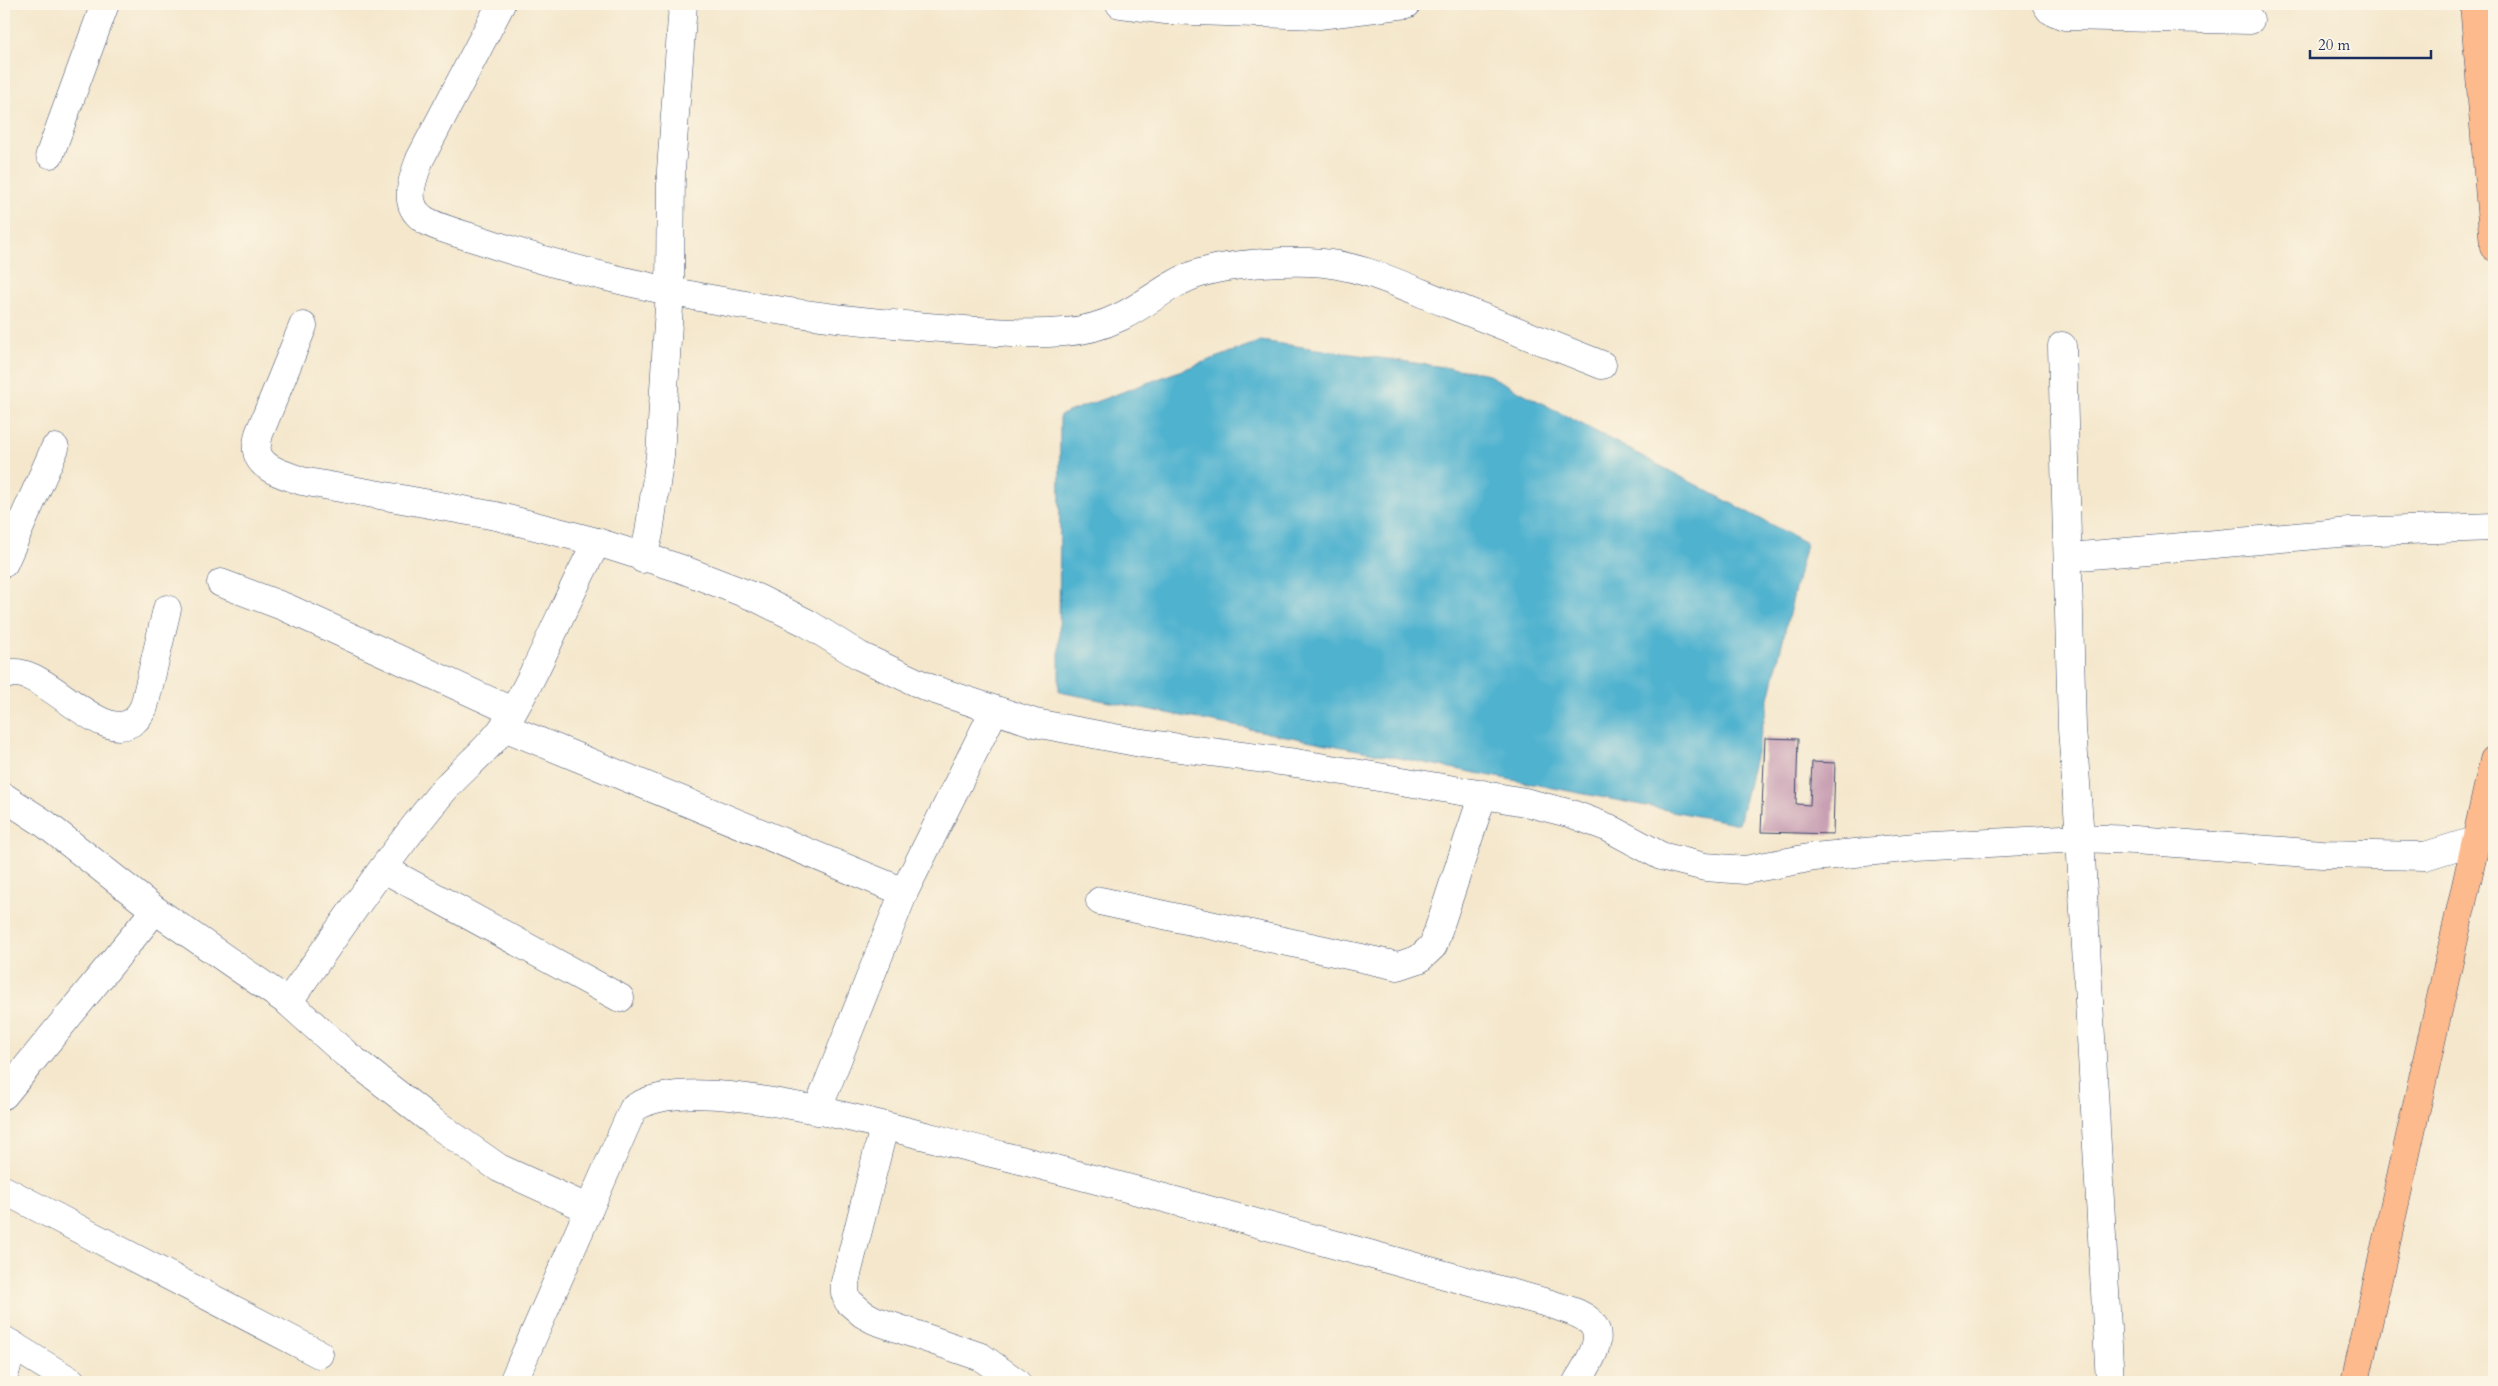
<svg xmlns="http://www.w3.org/2000/svg" width="2498" height="1386" font-family="Cardo,serif">
<style>
.water{fill:#50b2cf;stroke:#367096}
.building{fill:#c397ae}
.lines{fill:none;stroke-linecap:round;stroke-linejoin:round}
.minor-casing{stroke:#3c4b6e;stroke-width:29}
.major-casing{stroke:#3c4b6e;stroke-width:29}
.minor{stroke:#fff;stroke-width:28}
.major{stroke:#fcba8d;stroke-width:28}
</style>
<rect width="100%" height="100%" fill="#fcf5e5"/>
<filter id="ink" filterUnits="userSpaceOnUse"><feTurbulence type="fractalNoise" baseFrequency=".02" numOctaves="2"/><feDisplacementMap in="SourceGraphic" scale="10" xChannelSelector="R" yChannelSelector="G"/><feConvolveMatrix kernelMatrix="1 2 1 2 8 2 1 2 1" color-interpolation-filters="sRGB"/></filter>
<filter id="wash" filterUnits="userSpaceOnUse"><feTurbulence type="fractalNoise" baseFrequency=".0096" numOctaves="4" result="noise"/><feDisplacementMap in="SourceGraphic" scale="20" xChannelSelector="R" yChannelSelector="G"/><feGaussianBlur stdDeviation="1.12" result="paint"/><feColorMatrix in="noise" values="0 0 0 0 0 0 0 0 0 0 0 0 0 0 0 0 0 1.4 0 .05"/><feComposite in="paint" operator="in"/></filter>
<g filter="url(#wash)">
<rect width="100%" height="100%" fill="#f4e7cc"/>
<path class="water" d="M 1261,341 L 1485,373 L 1806,543 L 1739,824 L 1059,692 L 1060,415 Z"/>
<g id="blocks">
<path class="building" d="M 1765,738 L 1798,739 L 1796,804 L 1810,805 L 1812,762 L 1835,763 L 1833,834 L 1761,832 Z"/>
</g>
</g>
<g filter="url(#ink)">
<use href="#blocks" fill-opacity="0" stroke="#3c4b6e" stroke-width="1"/>
<g class="lines">
<g class="minor-casing">
<g id="minor">
<path d="M 501,4 L 420,159 C 413,178 402,203 422,218 C 434,228 472,237 489,243 C 626,289 783,316 928,327 C 973,330 1019,336 1064,332 C 1083,331 1104,325 1120,317 C 1148,304 1170,282 1200,273 C 1229,264 1279,261 1309,262 C 1359,263 1405,287 1451,305 C 1502,325 1552,345 1602,365"/>
<path d="M 1120,4 L 1164,10 L 1319,15 L 1407,4"/>
<path d="M 2046,4 L 2050,10 L 2064,16 L 2250,20"/>
<path d="M 50,154 L 105,4"/>
<path d="M 303,326 L 259,434 C 258,439 256,446 257,451 C 260,470 287,475 302,481 L 496,516 L 597,542 L 679,568 L 757,598 L 807,623 L 860,656 L 929,688 L 1035,723 L 1141,743 L 1296,763 L 1525,802 L 1572,814 L 1609,828 L 1661,856 L 1705,867 L 1745,870 L 1814,857 L 1916,847 L 2080,838 L 2135,840 L 2322,854 L 2425,856 L 2477,840"/>
<path d="M 2062,346 L 2072,728 L 2080,838 L 2110,1382"/>
<path d="M 2069,557 L 2350,532 L 2494,527"/>
<path d="M 643,559 L 649,533 L 660,456 L 670,290 L 671,170 L 683,4"/>
<path d="M 4,563 L 55,448"/>
<path d="M 221,583 L 285,607 L 512,711"/>
<path d="M 4,676 C 37,655 101,750 135,720 C 139,717 141,711 144,707 L 167,609"/>
<path d="M 504,727 L 904,892"/>
<path d="M 4,797 L 44,823 L 155,910 L 288,1002 L 346,1054 L 432,1121 L 499,1168 L 589,1209"/>
<path d="M 384,869 L 620,998"/>
<path d="M 1100,901 L 1398,966 L 1419,959 L 1433,946 L 1483,794"/>
<path d="M 288,1002 C 339,931 387,858 443,791 C 461,770 491,747 505,725 C 541,667 564,602 597,542"/>
<path d="M 4,1095 L 155,910"/>
<path d="M 817,1111 L 904,892 L 994,711"/>
<path d="M 884,1127 L 845,1282 L 845,1293 L 848,1301 L 863,1314 L 874,1320 L 981,1357 L 1016,1382"/>
<path d="M 4,1190 L 319,1354"/>
<path d="M 4,1340 L 72,1382"/>
<path d="M 4,1376 L 13,1345"/>
<path d="M 513,1382 L 633,1109 C 656,1092 701,1093 730,1096 C 822,1106 914,1134 1004,1156 C 1187,1202 1369,1255 1551,1304 C 1564,1309 1585,1313 1593,1325 C 1605,1341 1585,1369 1577,1382"/>
</g>
</g>
<g class="major-casing">
<g id="major">
<path d="M 2474,4 L 2494,247"/>
<path d="M 2355,1382 L 2494,760"/>
</g>
</g>
<use href="#minor" class="minor"/>
<use href="#major" class="major"/>
</g>
</g>
<rect width="2498" height="1386" fill="none" stroke="#fcf5e5" stroke-width="20"/>
<path d="M2310 50v8h121v-8" fill="none" stroke="#1b2f5e" stroke-width="2.5"/>
<text x="2318" y="50" font-size="15" fill="#1b2f5e" stroke="#fcf5e5" stroke-width="4" paint-order="stroke">20 m</text>
</svg>
